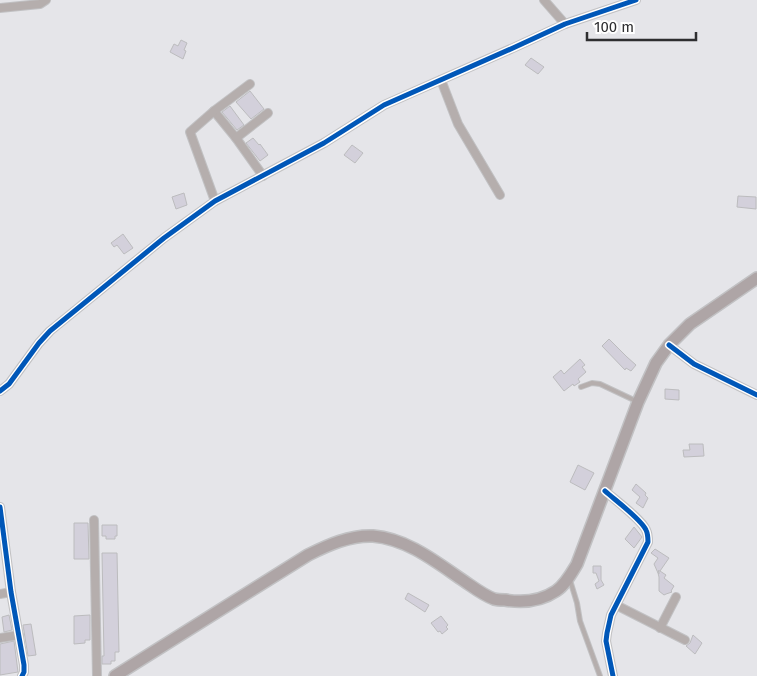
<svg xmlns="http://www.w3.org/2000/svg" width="757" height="676" font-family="'Fira Sans',sans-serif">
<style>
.building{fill:#d3d0db;stroke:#bcbcbe}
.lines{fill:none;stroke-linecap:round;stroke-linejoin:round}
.service-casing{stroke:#c1c1c3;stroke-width:6}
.minor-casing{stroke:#c1c1c3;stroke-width:10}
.primary-casing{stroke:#c1c1c3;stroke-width:14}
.service{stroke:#b5aead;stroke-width:4}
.minor{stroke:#b5aead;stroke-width:8}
.primary{stroke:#aea5a6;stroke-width:11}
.cycleway-casing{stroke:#fff;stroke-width:8}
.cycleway{stroke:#0057b8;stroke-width:5}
</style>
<rect width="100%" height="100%" fill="#e5e5e9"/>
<g class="building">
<path d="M 181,40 L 187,43 L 184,50 L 186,51 L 183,59 L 170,52 L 174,44 L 178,46 Z"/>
<path d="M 531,58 L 544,67 L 538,74 L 525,65 Z"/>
<path d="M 250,91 L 264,109 L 251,119 L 236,102 Z"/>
<path d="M 230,106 L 244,125 L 237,130 L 222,112 Z"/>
<path d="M 253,138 L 259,145 L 260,144 L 268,155 L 260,161 L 246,143 Z"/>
<path d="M 352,145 L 363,153 L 355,163 L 344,155 Z"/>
<path d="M 184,193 L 187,205 L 176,209 L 172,197 Z"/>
<path d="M 738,196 L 756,197 L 756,209 L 737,207 Z"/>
<path d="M 123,234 L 133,248 L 124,254 L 117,245 L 114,247 L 111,243 Z"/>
<path d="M 609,339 L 627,357 L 636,365 L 631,371 L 626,368 L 625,370 L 602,346 Z"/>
<path d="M 580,359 L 585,365 L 582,367 L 586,372 L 578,379 L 580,382 L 574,386 L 573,384 L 564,391 L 553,377 L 561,370 L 564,374 Z"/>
<path d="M 665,389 L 679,390 L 679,400 L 665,399 Z"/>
<path d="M 689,444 L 703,444 L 704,456 L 684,457 L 683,450 L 690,450 Z"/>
<path d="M 578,465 L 594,473 L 585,490 L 570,482 Z"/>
<path d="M 636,484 L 646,493 L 645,495 L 648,498 L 643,508 L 636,503 L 640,497 L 632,490 Z"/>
<path d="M 74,523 L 88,523 L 89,559 L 74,559 Z"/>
<path d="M 102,525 L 117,525 L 117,536 L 115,536 L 115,539 L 106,539 L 106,536 L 102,536 Z"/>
<path d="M 634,527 L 642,537 L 634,548 L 625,539 Z"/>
<path d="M 655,549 L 669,558 L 660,571 L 666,575 L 664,578 L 674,586 L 671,591 L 672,592 L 666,594 L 664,595 L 659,591 L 659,577 L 658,573 L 659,574 L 659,570 L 658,573 L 654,564 L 658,558 L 651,553 Z"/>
<path d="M 102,553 L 117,553 L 119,652 L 115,652 L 115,661 L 111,661 L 111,664 L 102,664 L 102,656 L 104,656 Z"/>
<path d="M 593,566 L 601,566 L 601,580 L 604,585 L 597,589 L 595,584 L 599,581 L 596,573 L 593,573 Z"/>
<path d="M 408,593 L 429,605 L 425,612 L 405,599 Z"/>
<path d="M 9,615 L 12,630 L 4,632 L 2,617 Z"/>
<path d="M 90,615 L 90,640 L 85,640 L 85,643 L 74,644 L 74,616 Z"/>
<path d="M 441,616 L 448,625 L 446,627 L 448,629 L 442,634 L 440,631 L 438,632 L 431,623 Z"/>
<path d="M 31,624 L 36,655 L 28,656 L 23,625 Z"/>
<path d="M 693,635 L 702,643 L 695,654 L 686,646 L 690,643 Z"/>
<path d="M 14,641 L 18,672 L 0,675 L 0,644 Z"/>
</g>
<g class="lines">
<g class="service-casing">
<g id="service">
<path d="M 581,387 L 592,383 L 600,384 L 636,401"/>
<path d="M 570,580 L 577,603 L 580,621 L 600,676"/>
</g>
</g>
<g class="minor-casing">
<g id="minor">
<path d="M 544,0 L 565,24"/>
<path d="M 0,8 L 40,4 L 46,0"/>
<path d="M 441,80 L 458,124 L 500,195"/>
<path d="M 214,111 L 236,138 L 263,176"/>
<path d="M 236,138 L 268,113"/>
<path d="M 215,201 L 190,132 L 214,111 L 250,84"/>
<path d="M 669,345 L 694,364 L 757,395"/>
<path d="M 0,391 L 9,384 L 39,343 L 50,331 L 164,238 L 215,201 L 324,143 L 384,105 L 513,48 L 565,24 L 636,0"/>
<path d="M 605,491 C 615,500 641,519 646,530 C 648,534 648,538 648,542 L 611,615 L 607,633 L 606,641 L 613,676"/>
<path d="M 0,507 L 11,592 L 24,665 L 24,672 L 22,676"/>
<path d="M 94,520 L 97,676"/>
<path d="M 0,594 L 11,592"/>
<path d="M 616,605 L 685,640"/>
<path d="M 660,628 L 676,597"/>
<path d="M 0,638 L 19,635"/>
</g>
</g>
<g class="primary-casing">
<path id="primary" d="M 115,676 L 308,555 C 328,545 350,535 373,536 C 408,539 436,562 464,581 C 473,587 483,595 494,599 C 497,600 501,600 505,600 C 523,603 541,601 556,591 C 565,585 571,574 577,564 L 638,402 L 656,363 L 669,345 L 690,324 L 757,278"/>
</g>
<use href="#service" class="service"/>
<use href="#minor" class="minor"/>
<use href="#primary" class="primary"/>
<g class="cycleway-casing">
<g id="cycleway">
<path d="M 669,345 L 694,364 L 757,395"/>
<path d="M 0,391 L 9,384 L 39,343 L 50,331 L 164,238 L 215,201 L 324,143 L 384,105 L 513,48 L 565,24 L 636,0"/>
<path d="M 605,491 C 615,500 641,519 646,530 C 648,534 648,538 648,542 L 611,615 L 607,633 L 606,641 L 613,676"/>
<path d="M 0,507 L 11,592 L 24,665 L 24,672 L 22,676"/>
</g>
</g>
<use href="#cycleway" class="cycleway"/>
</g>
<path d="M587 32v8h109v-8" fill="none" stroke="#2e2e30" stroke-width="2.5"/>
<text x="594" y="32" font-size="15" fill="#2e2e30" stroke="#ffffff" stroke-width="4" paint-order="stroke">100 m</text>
</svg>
